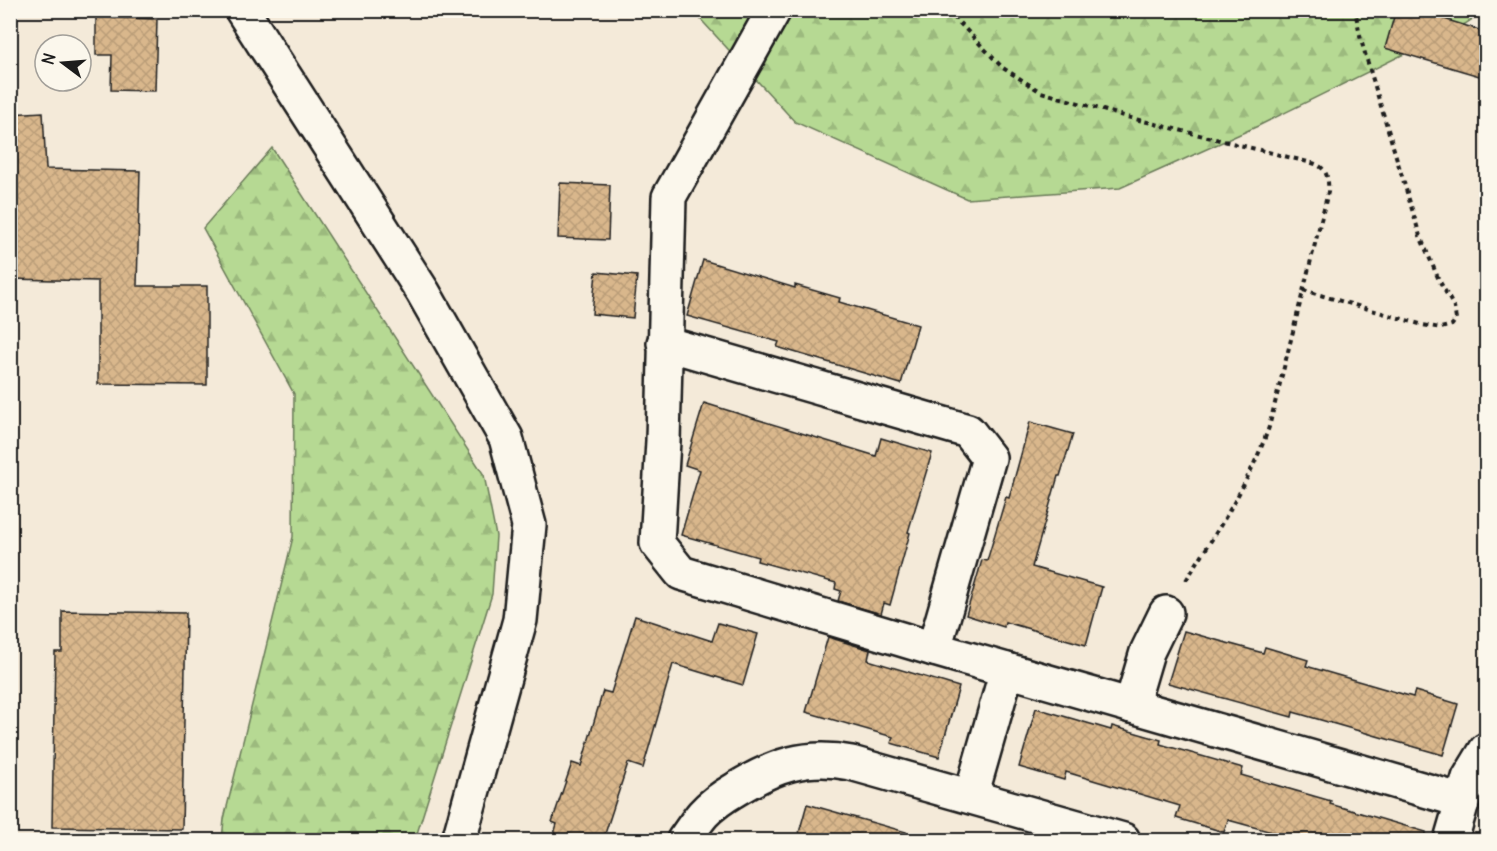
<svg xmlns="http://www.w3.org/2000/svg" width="1497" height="851" font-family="Delius,sans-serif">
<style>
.forest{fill:url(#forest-firs);stroke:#697a58;stroke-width:1.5}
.building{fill:url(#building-cross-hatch);stroke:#1c1c1c;stroke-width:1.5}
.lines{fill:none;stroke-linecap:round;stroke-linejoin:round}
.minor-casing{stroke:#1c1c1c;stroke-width:38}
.path{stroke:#1c1c1c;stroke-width:4;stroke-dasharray:4.5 4.5;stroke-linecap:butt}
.minor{stroke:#fbf7ec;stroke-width:33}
</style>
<defs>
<pattern id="forest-firs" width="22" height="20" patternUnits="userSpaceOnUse" patternTransform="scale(1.5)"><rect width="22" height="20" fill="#b6d993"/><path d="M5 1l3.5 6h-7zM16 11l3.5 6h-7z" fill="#9cba7e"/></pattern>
<pattern id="building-cross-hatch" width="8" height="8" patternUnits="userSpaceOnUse" patternTransform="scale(1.5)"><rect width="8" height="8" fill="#d9b78c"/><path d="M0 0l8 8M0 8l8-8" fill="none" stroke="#ba9d78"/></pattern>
</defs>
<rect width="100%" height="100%" fill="#f4ead9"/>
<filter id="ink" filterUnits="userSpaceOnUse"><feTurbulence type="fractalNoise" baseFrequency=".0167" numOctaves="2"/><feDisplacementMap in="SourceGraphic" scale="12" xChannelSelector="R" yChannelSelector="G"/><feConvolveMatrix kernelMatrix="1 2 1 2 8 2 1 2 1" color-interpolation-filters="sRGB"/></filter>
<g filter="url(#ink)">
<g class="forest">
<path d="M 1486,10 L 1465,24 L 1258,126 L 1120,188 L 967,199 L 795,122 L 693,11 Z"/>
<path d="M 272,148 L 484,475 L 496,536 L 492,594 L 415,840 L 222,840 L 224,819 L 293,537 L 294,394 L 203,228 Z"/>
</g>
<g class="building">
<path d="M 1396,10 L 1444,10 L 1441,18 L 1486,32 L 1486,78 L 1385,48 Z"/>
<path d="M 96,17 L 157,19 L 155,91 L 111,90 L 112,55 L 96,55 Z"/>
<path d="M 43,112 L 46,169 L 140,171 L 137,286 L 207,286 L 207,385 L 98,384 L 98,281 L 10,279 L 10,114 Z"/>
<path d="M 560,183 L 610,185 L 608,240 L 558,238 Z"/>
<path d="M 703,260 L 795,288 L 795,285 L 840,298 L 839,302 L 918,325 L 901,384 L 777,347 L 779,342 L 687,316 Z"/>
<path d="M 596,272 L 637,276 L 633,318 L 592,314 Z"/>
<path d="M 704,403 L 876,456 L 881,438 L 932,453 L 908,532 L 910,533 L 890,605 L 884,603 L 881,614 L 838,601 L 841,591 L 835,589 L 836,583 L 757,561 L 758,557 L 681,535 L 700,470 L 685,465 Z"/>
<path d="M 1030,422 L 1073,434 L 1060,476 L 1058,476 L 1032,567 L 1102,587 L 1086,645 L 1005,622 L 1004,627 L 966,615 L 982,560 L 987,561 L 1006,497 L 1009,498 Z"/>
<path d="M 62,611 L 186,613 L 182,829 L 52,827 L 55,652 L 62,652 Z"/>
<path d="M 635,616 L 712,641 L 718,623 L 758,634 L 743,685 L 673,664 L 643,768 L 628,763 L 603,840 L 572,840 L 554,834 L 557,824 L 552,822 L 572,763 L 581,766 L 603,691 L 611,693 Z"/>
<path d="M 1184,631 L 1263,653 L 1265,647 L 1308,660 L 1306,666 L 1413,697 L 1415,691 L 1458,704 L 1443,755 L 1293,712 L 1292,717 L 1168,683 Z"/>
<path d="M 828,637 L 870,650 L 868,660 L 959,687 L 939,757 L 891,743 L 893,737 L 806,712 Z"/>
<path d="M 1036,708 L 1111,730 L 1112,726 L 1161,740 L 1160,744 L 1243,768 L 1241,775 L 1331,801 L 1330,804 L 1426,832 L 1425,840 L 1301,840 L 1228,820 L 1224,832 L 1176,818 L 1180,806 L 1066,772 L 1064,780 L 1019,767 Z"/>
<path d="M 807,804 L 906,832 L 905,840 L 797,840 Z"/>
</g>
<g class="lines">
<g class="minor-casing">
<g id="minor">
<path d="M 242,10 L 423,292 L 506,438 L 529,525 L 520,620 L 459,840"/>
<path d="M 774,10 L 669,197 L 663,441 L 657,543 L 681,573 L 934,649"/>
<path d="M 664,343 L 968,431 L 989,458 L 934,649 L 1463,801"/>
<path d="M 1131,706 L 1147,652 L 1166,613"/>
<path d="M 971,796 L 1007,670"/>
<path d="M 684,840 C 690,832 696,822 703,814 C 713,803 724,796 736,789 C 773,766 806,754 851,763 L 1123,840"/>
<path d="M 1451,840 L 1469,778 L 1486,750"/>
</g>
</g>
<g class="path">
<path d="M 947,10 L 1003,68 L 1041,92 L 1127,117 L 1312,163 C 1327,167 1329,178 1328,192 L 1269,427 C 1249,484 1217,531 1185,582"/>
<path d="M 1303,290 L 1423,325 L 1441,328 L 1452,325 L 1456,319 L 1454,307 L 1439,280 L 1420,236 L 1361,40 L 1355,10"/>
</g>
<use href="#minor" class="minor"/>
</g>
</g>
<rect width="1497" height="851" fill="none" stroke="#fbf7ec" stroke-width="36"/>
<rect x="18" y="18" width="1461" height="815" fill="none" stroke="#1c1c1c" stroke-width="2" filter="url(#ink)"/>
<g transform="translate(63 63) rotate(286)"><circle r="28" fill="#fbf7ec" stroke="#a29f99" stroke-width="1.5"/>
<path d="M0-4.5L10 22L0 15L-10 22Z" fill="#1c1c1c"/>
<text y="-9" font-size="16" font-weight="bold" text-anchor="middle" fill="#1c1c1c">N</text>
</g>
</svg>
